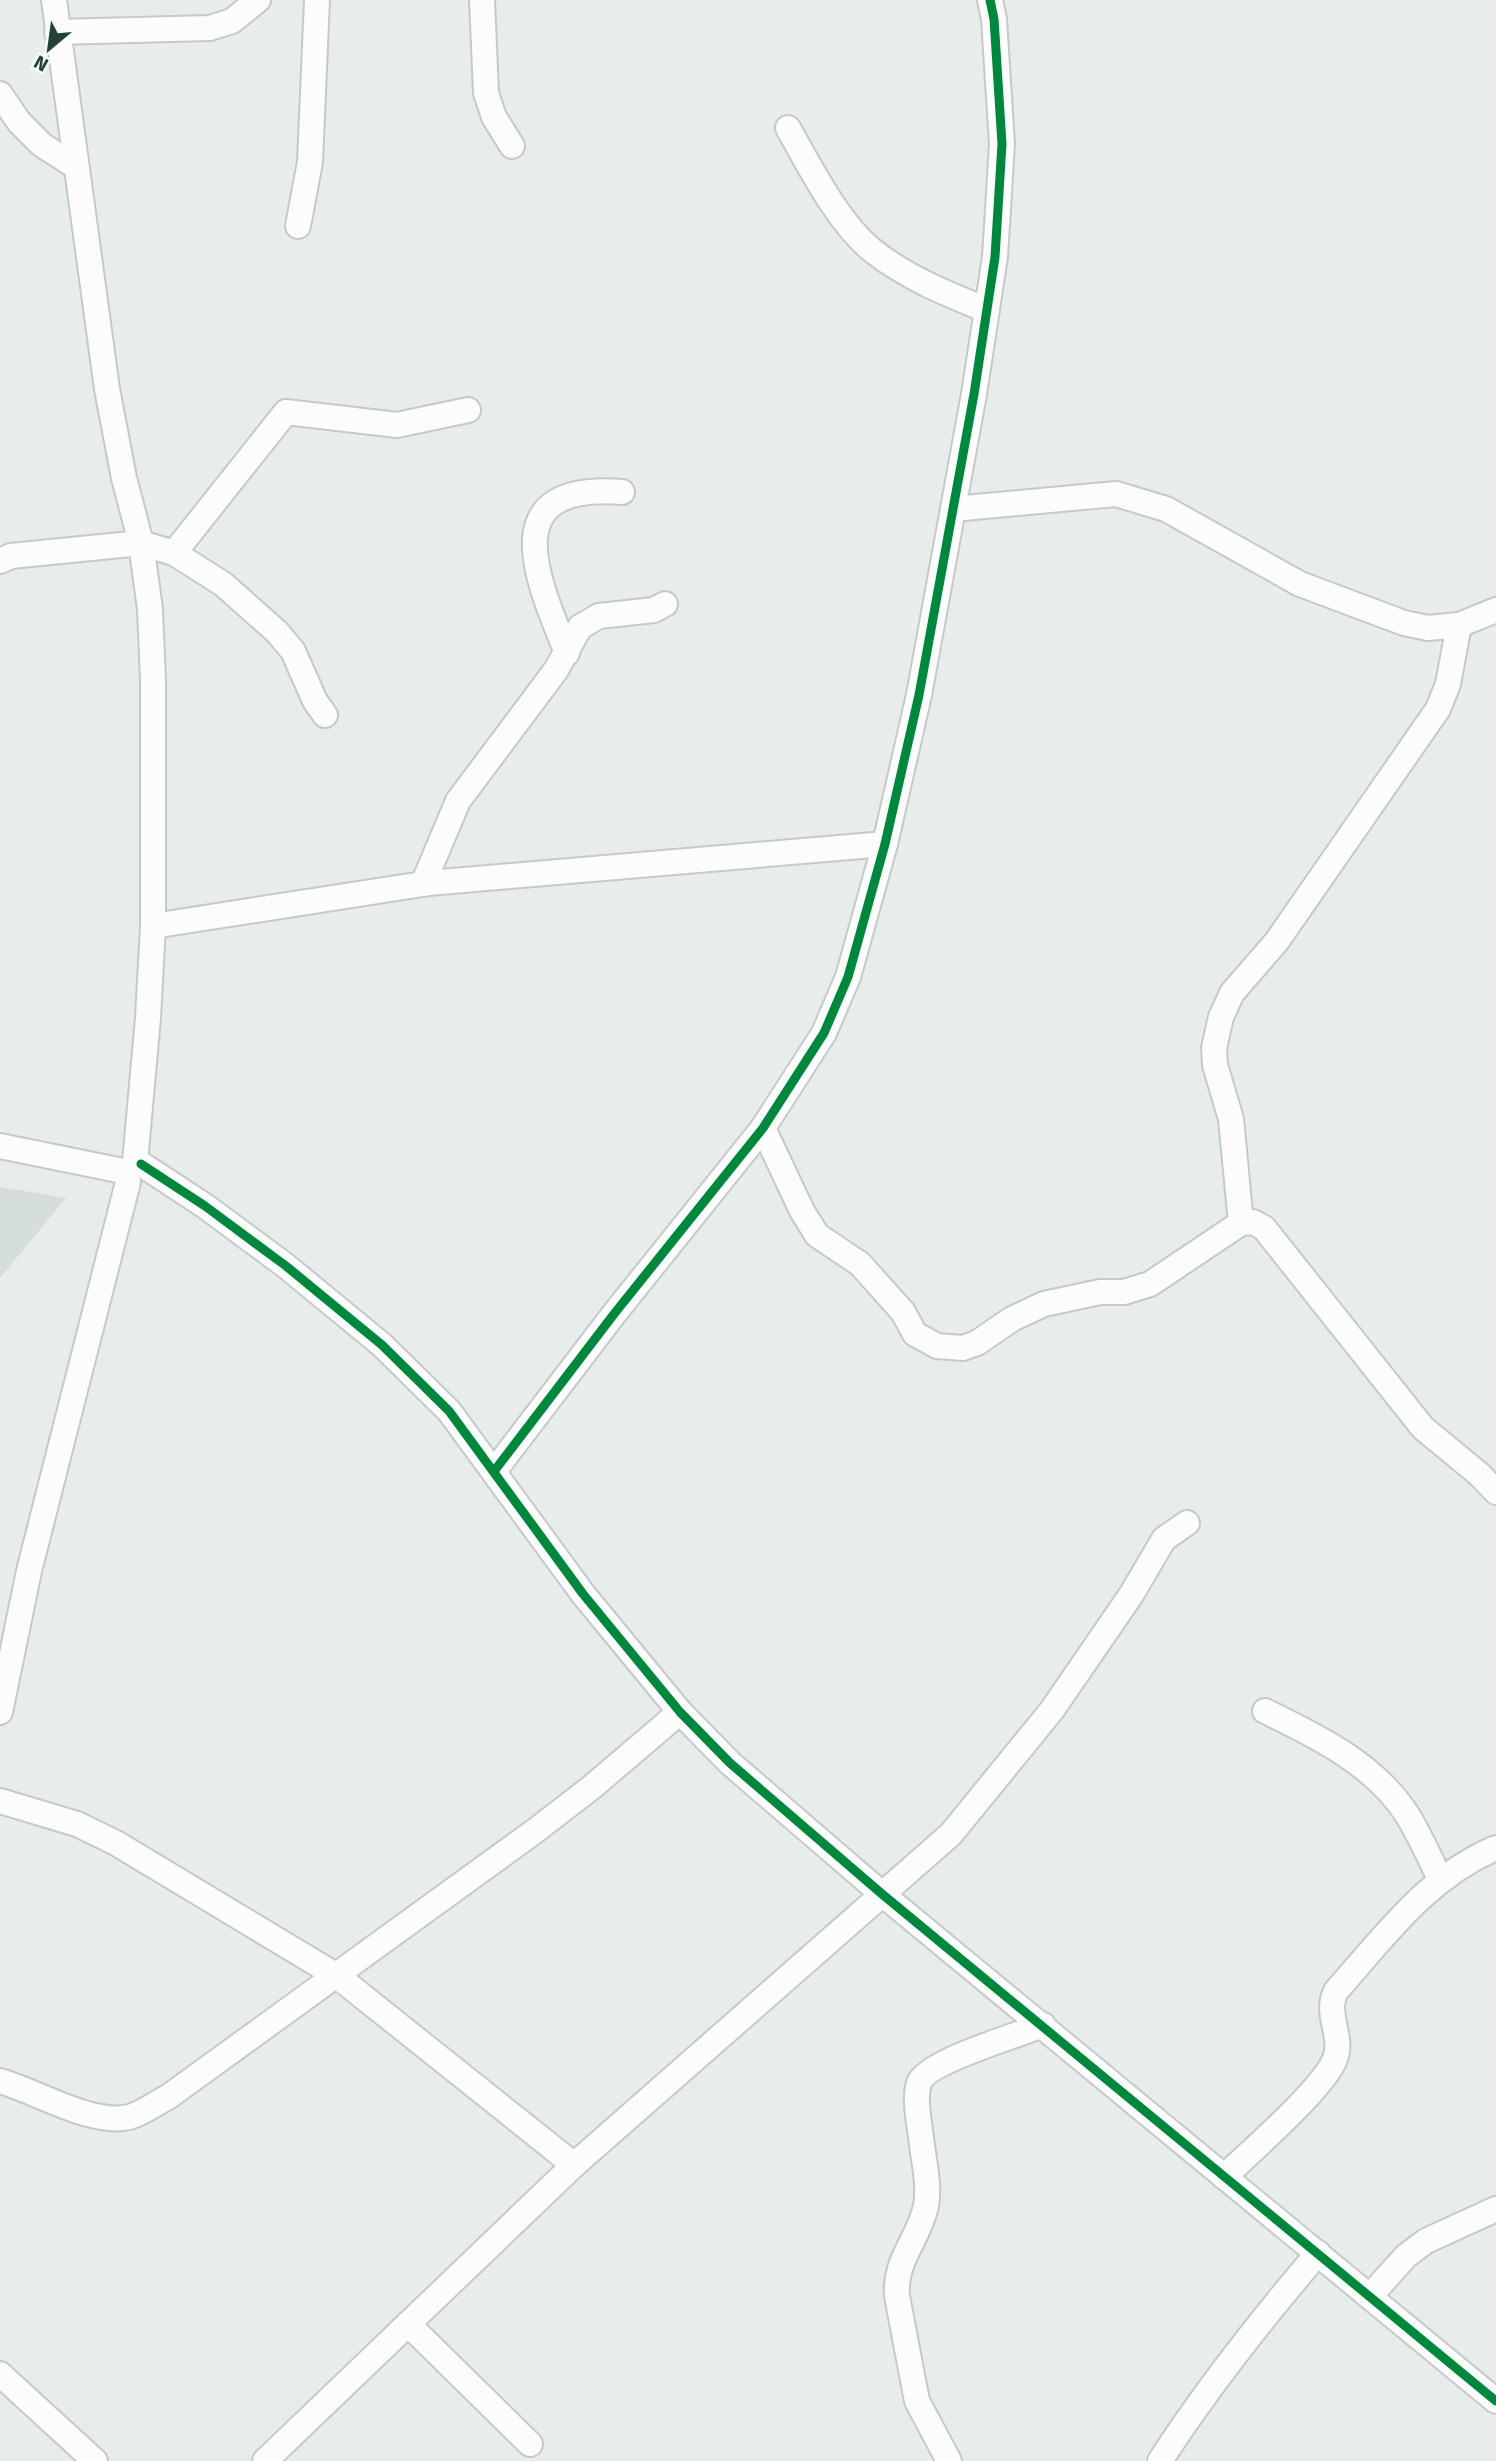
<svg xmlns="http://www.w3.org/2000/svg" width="1496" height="2461" font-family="'Fira Sans',sans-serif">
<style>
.built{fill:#d6dedb}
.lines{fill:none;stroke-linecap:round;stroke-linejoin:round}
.minor-casing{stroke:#c5cac8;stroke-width:28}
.minor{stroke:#fcfcfc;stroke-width:24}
.cycleway-casing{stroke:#f7fbf9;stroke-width:13}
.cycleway{stroke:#00873e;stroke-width:9}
</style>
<rect width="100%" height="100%" fill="#e8edeb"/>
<path class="built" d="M 0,1187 L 66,1198 L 0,1278 Z"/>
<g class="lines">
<g class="minor-casing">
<g id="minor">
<path d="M 54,0 L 107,389 L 124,478 L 141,543 L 150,609 L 153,680 L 153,926 L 148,1018 L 135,1162"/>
<path d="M 482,0 L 486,93 L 494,117 L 512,146"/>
<path d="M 57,32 L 210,28 L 232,21 L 258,0"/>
<path d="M 0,94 L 19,122 L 42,145 L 75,166"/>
<path d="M 788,128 C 810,167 838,223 873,251 C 907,278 947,294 987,310"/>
<path d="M 298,226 L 310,162 L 317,0"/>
<path d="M 953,509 L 1116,494 L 1166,509 L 1300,584 L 1404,623 L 1428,628 L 1459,625 L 1496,610"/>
<path d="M 174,553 L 286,412 L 397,425 L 468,410"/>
<path d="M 0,561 L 11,556 L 141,543 L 174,553 L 223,584 L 277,632 L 293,651 L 315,701 L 325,715"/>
<path d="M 567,653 C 537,579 493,482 622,492"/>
<path d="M 423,884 L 458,801 L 556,670 L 580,627 L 599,616 L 654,610 L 665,604"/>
<path d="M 153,926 L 429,883 L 885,844"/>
<path d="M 763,1128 L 802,1211 L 817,1235 L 860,1264 L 903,1312 L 915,1334 L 937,1346 L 963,1348 L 977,1343 L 1012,1319 L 1044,1304 L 1100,1292 L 1124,1292 L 1150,1284 L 1241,1223 L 1253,1222 L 1264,1228 L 1423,1428 L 1480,1475 L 1496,1492"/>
<path d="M 0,1146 L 123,1171"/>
<path d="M 141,1164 L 205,1206 L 286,1266 L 382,1345 L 449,1411 L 583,1594 L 680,1712 L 730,1763 L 882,1894 L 1496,2401"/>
<path d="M 1241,1223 L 1231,1119 L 1215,1065 L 1214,1048 L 1221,1017 L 1232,993 L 1277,941 L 1438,709 L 1448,684 L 1459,625"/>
<path d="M 495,1470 L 614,1314 L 763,1128 L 824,1033 L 848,977 L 885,844 L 919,695 L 974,394 L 995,257 L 1002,144 L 994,19 L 990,0"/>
<path d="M 1265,1711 C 1317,1736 1376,1765 1408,1816 C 1420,1836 1430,1858 1440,1879"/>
<path d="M 0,1712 L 29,1571 L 128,1182"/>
<path d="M 0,1801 L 77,1824 L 116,1843 L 337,1976 L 574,2165"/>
<path d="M 0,2081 C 36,2091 92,2126 129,2117 C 142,2114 156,2103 168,2097 L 535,1831 L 592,1787 L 680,1712"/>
<path d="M 1224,2177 C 1250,2152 1324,2088 1335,2059 C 1344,2036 1324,2014 1336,1991 C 1385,1936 1427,1877 1496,1848"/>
<path d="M 1370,2296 L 1406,2256 L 1426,2241 L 1496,2209"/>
<path d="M 408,2324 L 530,2444"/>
<path d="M 0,2374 L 95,2461"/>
<path d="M 265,2461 L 574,2165 L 951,1834 L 1052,1710 L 1131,1595 L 1164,1539 L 1187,1523"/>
<path d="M 949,2461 L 917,2401 L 897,2296 C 894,2260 919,2239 926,2206 C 930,2184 923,2158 921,2137 C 919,2120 914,2100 919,2083 C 927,2061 1019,2035 1043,2025"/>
<path d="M 1160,2461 C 1207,2388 1261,2320 1318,2253"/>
</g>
</g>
<use href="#minor" class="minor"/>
<g class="cycleway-casing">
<g id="cycleway">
<path d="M 141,1164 L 205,1206 L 286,1266 L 382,1345 L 449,1411 L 583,1594 L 680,1712 L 730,1763 L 882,1894 L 1496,2401"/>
<path d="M 495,1470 L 614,1314 L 763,1128 L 824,1033 L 848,977 L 885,844 L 919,695 L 974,394 L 995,257 L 1002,144 L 994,19 L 990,0"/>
</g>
</g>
<use href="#cycleway" class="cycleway"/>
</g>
<g transform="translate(49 49) rotate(209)" stroke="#f7fbf9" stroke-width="5" paint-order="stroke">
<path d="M0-5L12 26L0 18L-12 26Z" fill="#24423a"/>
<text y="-10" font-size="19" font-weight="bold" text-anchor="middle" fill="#24423a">N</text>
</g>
</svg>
